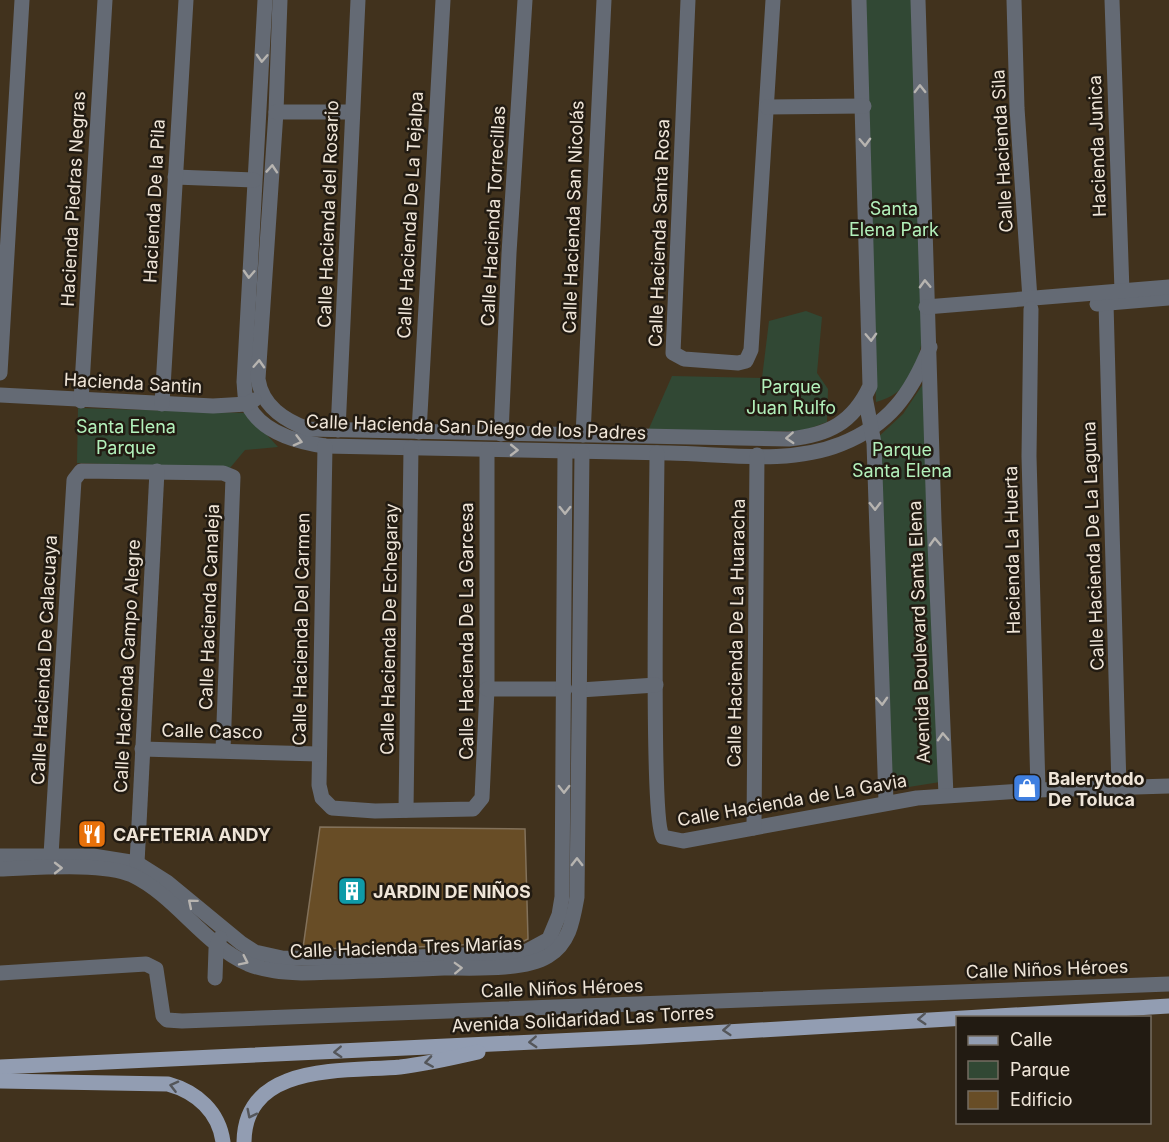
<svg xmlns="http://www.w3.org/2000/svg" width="1169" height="1142" font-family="Inter,sans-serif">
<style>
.green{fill:#314834}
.building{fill:#684d26;stroke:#82715a;stroke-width:1.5}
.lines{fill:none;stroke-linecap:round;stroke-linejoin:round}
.minor{stroke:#646a74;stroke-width:15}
.major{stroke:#929db2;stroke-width:15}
.oneway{stroke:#b7b4b0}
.oneway2{stroke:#54565a}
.labels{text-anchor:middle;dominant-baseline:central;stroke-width:5;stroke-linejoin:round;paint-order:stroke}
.street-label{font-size:18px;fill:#efe5d8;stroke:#221b12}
.park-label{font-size:18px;fill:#b3f1bb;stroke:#221b12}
.poi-label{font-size:18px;font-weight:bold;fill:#efe5d8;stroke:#221b12;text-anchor:start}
</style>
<rect width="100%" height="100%" fill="#41321d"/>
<g class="green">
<path d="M 864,0 L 912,0 L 922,341 C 916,371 907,394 876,402 Z"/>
<path d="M 806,311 L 822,317 L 817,373 L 828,389 L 827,422 L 803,431 L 647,433 L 672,376 L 762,378 L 769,321 Z"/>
<path d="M 927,378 L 940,782 L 890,790 L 875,440 L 903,414 Z"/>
<path d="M 78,408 L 247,413 L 278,447 L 245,450 L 230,468 L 77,463 Z"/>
</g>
<path class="building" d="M 320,827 L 525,829 L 528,939 L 522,942 L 374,949 L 303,948 Z"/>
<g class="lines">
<g class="minor">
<path d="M 265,0 L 244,382 C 245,389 244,399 248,405 C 262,433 297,442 325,446 C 440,449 555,451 670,453 C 724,454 789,465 841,444 C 889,425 911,394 930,347"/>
<path d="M 280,0 L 276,112 L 258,379 C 262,406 284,420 308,429 L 789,439 C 828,435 853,423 870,386 L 859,0"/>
<path d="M 688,0 L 673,353 L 684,359 L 738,363 L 746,361 L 751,350 L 773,0"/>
<path d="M 918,0 L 934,521 L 946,795"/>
<path d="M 1014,0 L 1017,108 L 1030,299"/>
<path d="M 1112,0 L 1122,291"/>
<path d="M 767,107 L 864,106"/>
<path d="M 276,112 L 352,112"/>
<path d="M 175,177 L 254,180"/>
<path d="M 1106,303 L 1119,788"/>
<path d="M 1097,304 L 1169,298"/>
<path d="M 926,307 L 1169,287"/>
<path d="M 1031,309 L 1029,456 L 1038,790"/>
<path d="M 0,373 L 22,0"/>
<path d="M 0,395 L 213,406 L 247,404 L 254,400"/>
<path d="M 865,397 L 874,443 L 886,802"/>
<path d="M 81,401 L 105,0"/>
<path d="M 162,404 L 186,0"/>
<path d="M 338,430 L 358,0"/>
<path d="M 419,432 L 443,0"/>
<path d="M 501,434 L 509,253 L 525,0"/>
<path d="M 583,435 L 604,0"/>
<path d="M 325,446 L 319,785 L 322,798 L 332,808 L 375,811 L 473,809 L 482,798 L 487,689 L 487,450"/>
<path d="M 657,453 C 657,499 650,821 663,837 L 683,841 L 917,798 L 1038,790 L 1169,786"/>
<path d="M 487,689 L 565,689"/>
<path d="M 580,690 L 656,685"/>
<path d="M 142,749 L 318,754"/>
<path d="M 406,810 L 411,448"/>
<path d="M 754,828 L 757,455"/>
<path d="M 51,855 L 74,480 L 81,471 L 223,473 L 233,477 L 223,750"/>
<path d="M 0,856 L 93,856 L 137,863 L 167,882 L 241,943 L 255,952 L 282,958 L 374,959 L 525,952 L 549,939 L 559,915 L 562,897 L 565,452"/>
<path d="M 137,863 L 157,471"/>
<path d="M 0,869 C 33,868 103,862 132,875 C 176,896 203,944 248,964 C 265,971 284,972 302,973 C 349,972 396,970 444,968 C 472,968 523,971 548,956 C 570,943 573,919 577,897 L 582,452"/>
<path d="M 0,973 L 146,964 L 156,969 L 163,1016 L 167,1020 L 182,1021 L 1169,984"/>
<path d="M 215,978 L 216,949 L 220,938"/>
</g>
<g class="major">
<path d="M 0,1067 L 641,1037 L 1169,1006"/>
<path d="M 0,1081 L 168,1084 C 197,1092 219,1112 223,1142"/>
<path d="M 244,1142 C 245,1062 345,1072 400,1067 C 426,1064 452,1058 478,1052"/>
</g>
</g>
<defs><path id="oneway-chevron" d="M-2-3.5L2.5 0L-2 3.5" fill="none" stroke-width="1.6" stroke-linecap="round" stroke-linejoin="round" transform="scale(1.5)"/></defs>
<g class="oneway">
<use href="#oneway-chevron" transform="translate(262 58) rotate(93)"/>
<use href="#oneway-chevron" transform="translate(920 89) rotate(-91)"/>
<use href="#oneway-chevron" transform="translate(865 142) rotate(88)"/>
<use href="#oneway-chevron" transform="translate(272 169) rotate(-86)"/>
<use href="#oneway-chevron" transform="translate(249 274) rotate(93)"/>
<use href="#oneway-chevron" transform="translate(925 284) rotate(-92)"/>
<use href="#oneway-chevron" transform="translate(871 337) rotate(88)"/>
<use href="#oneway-chevron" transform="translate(259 364) rotate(-87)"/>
<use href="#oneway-chevron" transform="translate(790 438) rotate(177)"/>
<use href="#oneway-chevron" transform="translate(298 441) rotate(15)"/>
<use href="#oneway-chevron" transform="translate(514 450) rotate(1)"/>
<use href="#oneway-chevron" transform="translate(875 506) rotate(89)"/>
<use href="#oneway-chevron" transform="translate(565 510) rotate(90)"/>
<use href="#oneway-chevron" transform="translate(935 542) rotate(-92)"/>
<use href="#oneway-chevron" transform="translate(882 701) rotate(87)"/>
<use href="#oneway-chevron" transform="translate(943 737) rotate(-93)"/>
<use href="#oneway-chevron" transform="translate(564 789) rotate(90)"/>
<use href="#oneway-chevron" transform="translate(577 862) rotate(-90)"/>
<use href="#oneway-chevron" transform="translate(58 868)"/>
<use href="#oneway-chevron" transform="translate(192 903) rotate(-140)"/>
<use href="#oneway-chevron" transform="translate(244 961) rotate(26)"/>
<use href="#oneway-chevron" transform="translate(458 968) rotate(-2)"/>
</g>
<g class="oneway2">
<use href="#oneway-chevron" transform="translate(922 1019) rotate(177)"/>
<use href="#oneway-chevron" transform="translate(727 1030) rotate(176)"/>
<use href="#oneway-chevron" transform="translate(533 1042) rotate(177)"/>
<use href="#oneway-chevron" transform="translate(338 1052) rotate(177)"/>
<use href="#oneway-chevron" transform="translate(429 1062) rotate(171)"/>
<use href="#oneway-chevron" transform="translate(174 1086) rotate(-166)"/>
<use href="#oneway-chevron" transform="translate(251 1114) rotate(117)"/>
</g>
<defs>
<g id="shop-square" transform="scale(1.5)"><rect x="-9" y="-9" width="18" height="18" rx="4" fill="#3f7fe0" stroke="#221b12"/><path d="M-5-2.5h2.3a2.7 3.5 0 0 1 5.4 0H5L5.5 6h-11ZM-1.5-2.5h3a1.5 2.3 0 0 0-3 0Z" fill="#fff"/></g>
<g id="restaurant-square" transform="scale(1.5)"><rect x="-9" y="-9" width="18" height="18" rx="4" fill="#e8710a" stroke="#221b12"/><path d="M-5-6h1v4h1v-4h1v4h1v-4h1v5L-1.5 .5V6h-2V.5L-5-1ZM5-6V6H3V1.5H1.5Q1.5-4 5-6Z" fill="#fff"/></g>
<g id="building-square" transform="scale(1.5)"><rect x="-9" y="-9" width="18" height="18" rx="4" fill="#0f9aa8" stroke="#221b12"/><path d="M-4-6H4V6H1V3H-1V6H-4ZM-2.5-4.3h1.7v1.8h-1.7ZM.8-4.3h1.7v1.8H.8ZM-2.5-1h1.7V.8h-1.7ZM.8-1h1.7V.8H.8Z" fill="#fff"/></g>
</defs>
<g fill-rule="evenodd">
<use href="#shop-square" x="1027" y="788"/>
<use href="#restaurant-square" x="92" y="834"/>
<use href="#building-square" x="352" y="891"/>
</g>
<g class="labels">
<g class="street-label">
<text transform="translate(1097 146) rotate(-92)">Hacienda Junica</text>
<text transform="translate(1002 151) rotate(-93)">Calle Hacienda Sila</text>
<text transform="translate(73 199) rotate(-87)">Hacienda Piedras Negras</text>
<text transform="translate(154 201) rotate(-87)">Hacienda De la Pila</text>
<text transform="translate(328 214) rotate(-88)">Calle Hacienda del Rosario</text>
<text transform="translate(410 215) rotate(-87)">Calle Hacienda De La Tejalpa</text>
<text transform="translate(493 216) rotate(-87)">Calle Hacienda Torrecillas</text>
<text transform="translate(573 217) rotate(-88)">Calle Hacienda San Nicolás</text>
<text transform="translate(659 233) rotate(-88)">Calle Hacienda Santa Rosa</text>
<text transform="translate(133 383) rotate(3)">Hacienda Santin</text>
<text transform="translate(476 427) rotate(2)">Calle Hacienda San Diego de los Padres</text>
<text transform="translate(1093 546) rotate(-92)">Calle Hacienda De La Laguna</text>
<text transform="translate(1012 550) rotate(-91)">Hacienda La Huerta</text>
<text transform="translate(209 607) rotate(-88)">Calle Hacienda Canaleja</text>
<text transform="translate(301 629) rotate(-89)">Calle Hacienda Del Carmen</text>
<text transform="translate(389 629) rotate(-89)">Calle Hacienda De Echegaray</text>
<text transform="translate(466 631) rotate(-90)">Calle Hacienda De La Garcesa</text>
<text transform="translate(919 632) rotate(-92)">Avenida Boulevard Santa Elena</text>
<text transform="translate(736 633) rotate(-89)">Calle Hacienda De La Huaracha</text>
<text transform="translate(44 660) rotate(-87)">Calle Hacienda De Calacuaya</text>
<text transform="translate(127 666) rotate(-87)">Calle Hacienda Campo Alegre</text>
<text transform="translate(212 731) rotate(1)">Calle Casco</text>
<text transform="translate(792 800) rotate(-10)">Calle Hacienda de La Gavia</text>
<text transform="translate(406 947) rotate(-2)">Calle Hacienda Tres Marías</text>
<text transform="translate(1047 969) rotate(-2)">Calle Niños Héroes</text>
<text transform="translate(562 988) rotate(-2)">Calle Niños Héroes</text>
<text transform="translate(583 1019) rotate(-3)">Avenida Solidaridad Las Torres</text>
</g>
<g class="park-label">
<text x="894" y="208">Santa<tspan x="894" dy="21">Elena Park</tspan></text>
<text x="791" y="386">Parque<tspan x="791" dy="21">Juan Rulfo</tspan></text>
<text x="126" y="426">Santa Elena<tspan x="126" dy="21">Parque</tspan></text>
<text x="902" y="449">Parque<tspan x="902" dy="21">Santa Elena</tspan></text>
</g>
<g class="poi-label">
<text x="1048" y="778">Balerytodo<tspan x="1048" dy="21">De Toluca</tspan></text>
<text x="113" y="834">CAFETERIA ANDY</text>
<text x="373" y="891">JARDIN DE NIÑOS</text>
</g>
</g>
<rect x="956" y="1016" width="195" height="108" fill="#221b12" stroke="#746c61" stroke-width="1.5"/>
<rect x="968" y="1036" width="30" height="9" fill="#929db2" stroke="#746c61" stroke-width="1.5"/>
<text x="1010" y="1046" font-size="18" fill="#efe5d8">Calle</text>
<rect x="968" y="1061" width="30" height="18" fill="#314834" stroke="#746c61" stroke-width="1.5"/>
<text x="1010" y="1076" font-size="18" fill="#efe5d8">Parque</text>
<rect x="968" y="1091" width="30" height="18" fill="#684d26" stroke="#746c61" stroke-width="1.5"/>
<text x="1010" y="1106" font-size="18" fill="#efe5d8">Edificio</text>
</svg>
